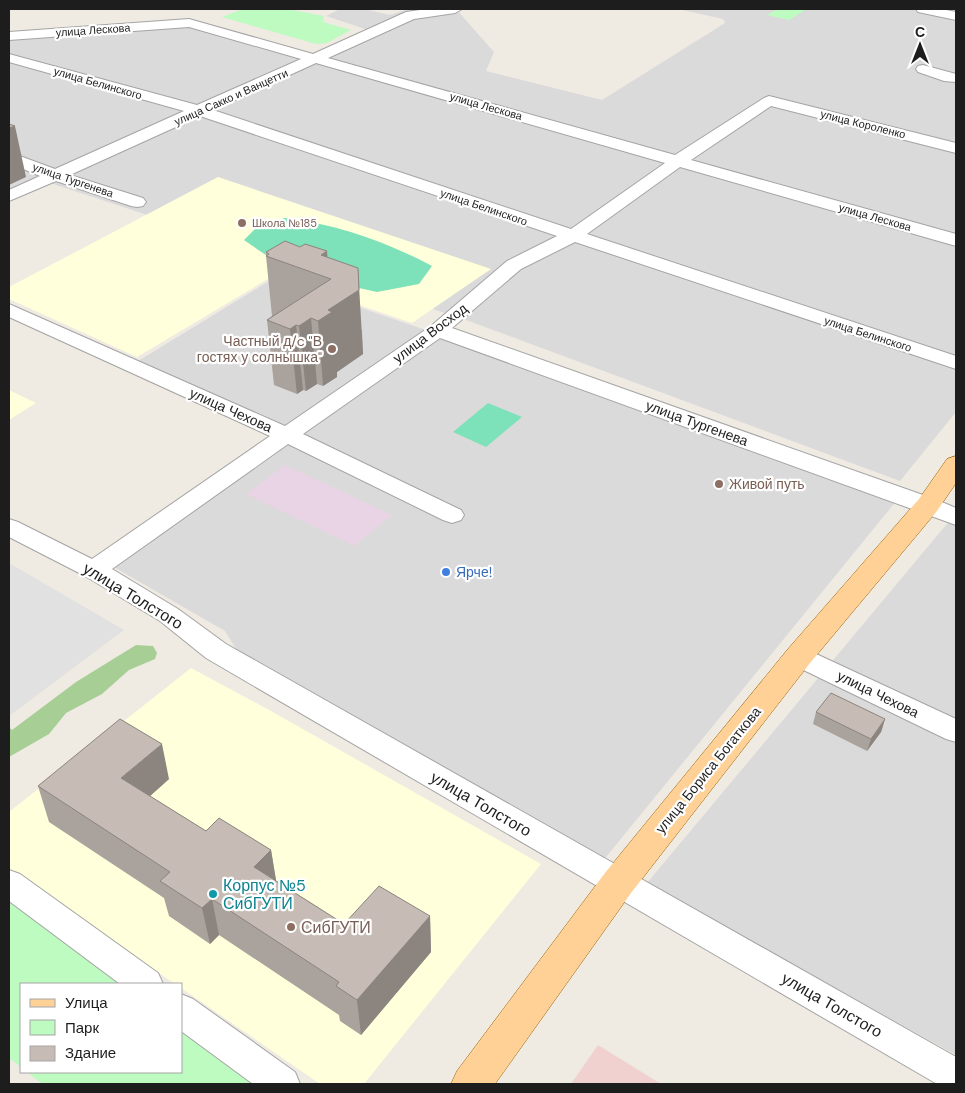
<svg xmlns="http://www.w3.org/2000/svg" width="965" height="1093" font-family="'DM Sans',sans-serif">
<style>
.residential{fill:#dbdada}
.commercial{fill:#f0d1d0}
.industrial{fill:#e8d4e4}
.education{fill:#ffffdb}
.forest{fill:#a7cf95}
.park{fill:#bdfbc1}
.pitch{fill:#7de1b9}
.parking{fill:#e1e1e1}
.lines{fill:none;stroke-linecap:round;stroke-linejoin:round}
.minor-casing{stroke:#a4a4a4;stroke-width:2}
.major-casing{stroke:#966200;stroke-width:1}
.minor{fill:#fff;fill-rule:evenodd}
.major{fill:#ffd197;fill-rule:evenodd}
.wall{fill:#aaa29c}
.shaded-wall{fill:#8b847f}
.building{fill:#c6bcb5;stroke:#8b847f}
.education-dot{fill:#8d6e63;stroke:#fff;stroke-width:2}
.shop-dot{fill:#3f7fe0;stroke:#fff;stroke-width:2}
.culture-dot{fill:#0f9aa8;stroke:#fff;stroke-width:2}
.labels{text-anchor:middle;dominant-baseline:central;stroke-width:4.5;stroke-linejoin:round;paint-order:stroke}
.far-street-label{font-size:11px;fill:#1d1d1d;stroke:#fff}
.far-education-label{font-size:11px;fill:#785e54;stroke:#fff;text-anchor:start}
.street-label{font-size:14px;fill:#1d1d1d;stroke:#fff}
.education-label{font-size:14px;fill:#785e54;stroke:#fff;text-anchor:end}
.shop-label{font-size:14px;fill:#366cbe;stroke:#fff;text-anchor:start}
.near-street-label{font-size:16px;fill:#1d1d1d;stroke:#fff}
.near-culture-label{font-size:16px;fill:#0d838f;stroke:#fff;text-anchor:start}
.near-education-label{font-size:16px;fill:#785e54;stroke:#fff;text-anchor:start}
</style>
<rect width="100%" height="100%" fill="#efeae2"/>
<g class="residential">
<path d="M 340,9 L 364,9 L 390,15 L 408,9 L 456,9 L 494,52 L 486,71 L 602,100 L 725,23 L 723,19 L 678,9 L 956,9 L 956,412 L 900,481 L 469,321 L 35,178 L 9,190 L 9,38 L 189,25 L 318,63 L 377,33 L 326,16 Z"/>
<path d="M 274,278 L 443,336 L 897,500 L 602,862 L 241,657 L 225,631 L 112,566 L 299,434 L 138,361 Z"/>
<path d="M 956,513 L 956,1055 L 647,883 Z"/>
</g>
<path class="commercial" d="M 598,1045 L 661,1084 L 571,1084 Z"/>
<path class="industrial" d="M 285,465 L 332,487 L 392,515 L 354,546 L 246,494 Z"/>
<g class="education">
<path d="M 218,177 L 491,269 L 412,323 L 273,276 L 137,357 L 9,299 L 9,287 Z"/>
<path d="M 9,390 L 36,403 L 9,420 Z"/>
<path d="M 191,668 L 271,711 L 541,864 L 364,1084 L 320,1084 L 181,988 L 181,984 L 175,984 L 9,869 L 9,812 Z"/>
</g>
<path class="forest" d="M 136,645 L 153,646 L 157,653 L 155,659 L 129,670 L 102,694 L 66,713 L 49,734 L 9,757 L 9,727 L 12,730 L 76,682 Z"/>
<g class="park">
<path d="M 243,9 L 287,9 L 324,16 L 323,22 L 351,30 L 327,43 L 316,44 L 222,17 Z"/>
<path d="M 778,9 L 807,9 L 789,20 L 767,15 Z"/>
<path d="M 9,900 L 124,984 L 21,984 L 21,1067 L 9,1058 Z"/>
<path d="M 181,1026 L 260,1084 L 40,1084 L 41,1083 L 27,1072 L 181,1072 Z"/>
</g>
<g class="pitch">
<path d="M 285,218 C 336,224 387,242 432,266 L 419,284 L 377,292 L 350,286 L 276,262 L 244,240 L 259,225 Z"/>
<path d="M 488,403 L 522,417 L 486,447 L 453,432 Z"/>
</g>
<path class="parking" d="M 9,563 L 124,630 L 9,716 Z"/>
<g class="lines">
<g class="minor-casing">
<g id="minor">
<path d="M 427,9 L 462,9 L 455,13 L 414,19 L 328,58 L 675,155 L 764,98 L 769,96 L 956,143 L 956,153 L 771,106 L 691,160 L 956,234 L 956,246 L 680,167 L 587,234 L 956,356 L 956,369 L 575,242 L 521,269 L 452,328 L 937,500 L 956,508 L 956,525 L 440,338 L 303,434 L 461,510 L 464,515 L 461,520 L 452,523 L 443,520 L 288,444 L 112,569 L 178,609 L 226,644 L 956,1057 L 956,1084 L 937,1084 L 206,658 L 160,621 L 85,576 L 9,537 L 9,519 L 18,522 L 92,559 L 270,436 L 9,317 L 9,304 L 285,426 L 431,326 L 507,261 L 557,236 L 200,116 L 70,175 L 143,198 L 146,202 L 143,206 L 137,207 L 131,206 L 56,181 L 9,201 L 9,190 L 40,176 L 9,163 L 9,152 L 55,169 L 184,111 L 9,62 L 9,54 L 197,105 L 301,59 L 189,27 L 9,40 L 9,32 L 189,19 L 313,54 L 406,12 ZM 316,63 L 665,163 L 571,229 L 213,110 Z"/>
<path d="M 916,9 L 941,9 L 956,12 L 956,20 L 918,12 Z"/>
<path d="M 923,65 L 956,74 L 956,82 L 944,81 L 918,72 L 916,69 L 918,66 Z"/>
<path d="M 799,646 L 956,719 L 956,742 L 946,739 L 789,663 L 785,656 L 789,649 Z"/>
<path d="M 9,870 L 20,874 L 158,973 L 163,984 L 120,984 L 9,901 Z"/>
<path d="M 181,994 L 193,999 L 295,1072 L 300,1084 L 253,1084 L 181,1031 Z"/>
</g>
</g>
<g class="major-casing">
<path id="major" d="M 956,456 L 956,483 L 937,511 L 810,663 L 631,893 L 495,1084 L 451,1084 L 457,1071 L 605,873 L 788,649 L 919,499 L 947,459 Z"/>
</g>
<use href="#minor" class="minor"/>
<use href="#major" class="major"/>
</g>
<g class="wall">
<path d="M 300,247 L 327,251 L 327,257 L 362,331 L 363,354 L 337,372 L 337,377 L 323,386 L 317,384 L 306,391 L 303,390 L 297,394 L 274,385 L 267,320 L 272,316 L 266,256 L 266,252 Z"/>
<path d="M 816,712 L 885,719 L 881,732 L 867,751 L 813,724 Z"/>
<path d="M 169,779 L 150,796 L 206,831 L 271,850 L 276,881 L 344,924 L 430,916 L 431,952 L 361,1035 L 340,1021 L 339,1015 L 219,935 L 210,944 L 169,916 L 164,898 L 49,822 L 38,786 Z"/>
</g>
<g class="shaded-wall">
<path d="M 15,126 L 26,177 L 9,185 L 9,128 Z"/>
<path d="M 327,251 L 329,278 L 321,255 Z"/>
<path d="M 358,268 L 363,354 L 337,372 L 337,377 L 323,386 L 318,321 L 328,310 Z"/>
<path d="M 311,318 L 317,384 L 306,391 L 299,326 Z"/>
<path d="M 296,325 L 303,390 L 297,394 L 290,329 Z"/>
<path d="M 885,719 L 881,732 L 867,751 L 871,739 Z"/>
<path d="M 162,744 L 169,779 L 130,814 L 121,778 Z"/>
<path d="M 271,850 L 277,886 L 254,867 Z"/>
<path d="M 212,899 L 219,935 L 210,944 L 202,908 Z"/>
<path d="M 430,916 L 431,952 L 361,1035 L 357,1000 Z"/>
</g>
<g class="building">
<path d="M 9,124 L 15,126 L 9,128 Z"/>
<path d="M 285,241 L 300,247 L 305,244 L 327,251 L 321,255 L 358,268 L 359,290 L 328,310 L 332,312 L 318,321 L 311,318 L 299,326 L 296,325 L 290,329 L 267,320 L 331,279 L 266,256 L 269,254 L 266,252 Z"/>
<path d="M 831,693 L 885,719 L 871,739 L 816,712 Z"/>
<path d="M 120,719 L 162,744 L 121,778 L 206,831 L 219,818 L 271,850 L 254,867 L 344,924 L 379,886 L 430,916 L 357,1000 L 336,986 L 339,982 L 212,899 L 202,908 L 160,881 L 170,872 L 38,786 Z"/>
</g>
<g class="education-dot">
<circle cx="242" cy="223" r="5"/>
<circle cx="332" cy="349" r="5"/>
<circle cx="719" cy="484" r="5"/>
<circle cx="291" cy="927" r="5"/>
</g>
<circle class="shop-dot" cx="446" cy="572" r="5"/>
<circle class="culture-dot" cx="213" cy="894" r="5"/>
<g class="labels">
<g class="far-street-label">
<text transform="translate(93 30) rotate(-4)">улица Лескова</text>
<text transform="translate(98 83) rotate(16)">улица Белинского</text>
<text transform="translate(231 97) rotate(-24)">улица Сакко и Ванцетти</text>
<text transform="translate(486 106) rotate(16)">улица Лескова</text>
<text transform="translate(863 124) rotate(14)">улица Короленко</text>
<text transform="translate(73 180) rotate(19)">улица Тургенева</text>
<text transform="translate(484 207) rotate(19)">улица Белинского</text>
<text transform="translate(875 217) rotate(16)">улица Лескова</text>
<text transform="translate(868 334) rotate(18)">улица Белинского</text>
</g>
<g class="far-education-label">
<text x="252" y="223">Школа №185</text>
</g>
<g class="street-label">
<text transform="translate(430 333) rotate(-37)">улица Восход</text>
<text transform="translate(231 410) rotate(24)">улица Чехова</text>
<text transform="translate(697 423) rotate(20)">улица Тургенева</text>
<text transform="translate(878 694) rotate(26)">улица Чехова</text>
<text transform="translate(708 770) rotate(-51)">улица Бориса Богаткова</text>
</g>
<g class="education-label">
<text x="322" y="341">Частный д/c "В<tspan x="322" dy="16">гостях у солнышка"</tspan></text>
<text x="729" y="484" text-anchor="start">Живой путь</text>
</g>
<g class="shop-label">
<text x="456" y="572">Ярче!</text>
</g>
<g class="near-street-label">
<text transform="translate(133 596) rotate(31)">улица Толстого</text>
<text transform="translate(481 804) rotate(30)">улица Толстого</text>
<text transform="translate(832 1005) rotate(30)">улица Толстого</text>
</g>
<g class="near-culture-label">
<text x="223" y="885">Корпус №5<tspan x="223" dy="18">СибГУТИ</tspan></text>
</g>
<g class="near-education-label">
<text x="301" y="927">СибГУТИ</text>
</g>
</g>
<rect width="965" height="1093" fill="none" stroke="#1d1d1d" stroke-width="20"/>
<rect x="20" y="983" width="162" height="90" fill="#ffffff" stroke="#a5a5a5"/>
<rect x="30" y="999" width="25" height="8" fill="#ffd197" stroke="#a5a5a5"/>
<text x="65" y="1008" font-size="15" fill="#1d1d1d">Улица</text>
<rect x="30" y="1020" width="25" height="15" fill="#bdfbc1" stroke="#a5a5a5"/>
<text x="65" y="1033" font-size="15" fill="#1d1d1d">Парк</text>
<rect x="30" y="1046" width="25" height="15" fill="#c6bcb5" stroke="#a5a5a5"/>
<text x="65" y="1058" font-size="15" fill="#1d1d1d">Здание</text>
<g transform="translate(920 45)" stroke="#ffffff" stroke-width="4" paint-order="stroke">
<path d="M0-4L9 19L0 12L-9 19Z" fill="#1d1d1d"/>
<text y="-8" font-size="14" font-weight="bold" text-anchor="middle" fill="#1d1d1d">С</text>
</g>
</svg>
